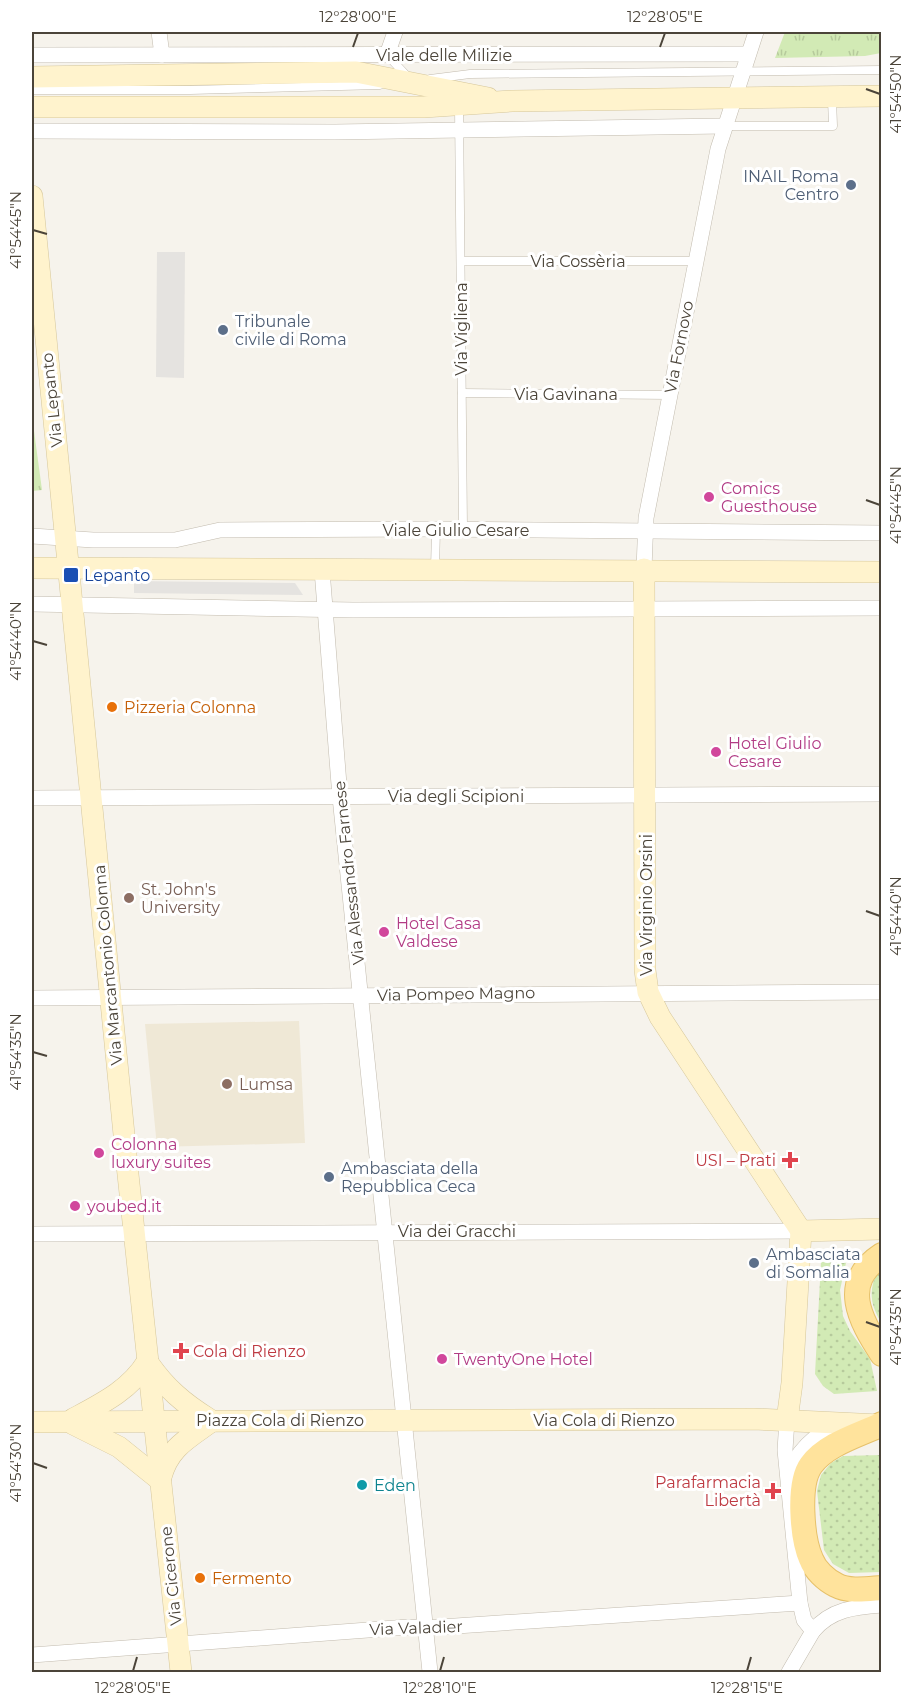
<svg xmlns="http://www.w3.org/2000/svg" width="913" height="1704" font-family="Montserrat,sans-serif">
<style>
.education{fill:#efe8d6}
.grass{fill:url(#grass-tufts)}
.park{fill:url(#park-dots)}
.parking{fill:#e5e3e0}
.lines{fill:none;stroke-linecap:round;stroke-linejoin:round}
.lane-casing{stroke:#c2bbae;stroke-width:9}
.street-casing{stroke:#c2bbae;stroke-width:16}
.secondary-casing{stroke:#d6c79b;stroke-width:22}
.primary-casing{stroke:#e6c16a;stroke-width:26}
.lane{stroke:#fff;stroke-width:8}
.street{stroke:#fff;stroke-width:15}
.secondary{stroke:#fff3cd;stroke-width:21}
.primary{stroke:#ffe39c;stroke-width:24}
.ticks{fill:none;stroke:#4b4439;stroke-width:2}
.service-dot{fill:#5c6f8a;stroke:#fff;stroke-width:2}
.hotel-dot{fill:#d1479c;stroke:#fff;stroke-width:2}
.transit-dot{fill:#1a4fb4;stroke:#fff;stroke-width:2}
.food-dot{fill:#e8710a;stroke:#fff;stroke-width:2}
.education-dot{fill:#8d6e63;stroke:#fff;stroke-width:2}
.health-dot{fill:#e0444e;stroke:#fff;stroke-width:2}
.culture-dot{fill:#0f9aa8;stroke:#fff;stroke-width:2}
.labels{text-anchor:middle;dominant-baseline:central;stroke-width:6;stroke-linejoin:round;paint-order:stroke}
.street-label{font-size:16px;fill:#4b4439;stroke:#fff}
.service-label{font-size:16px;fill:#4e5e75;stroke:#fff;text-anchor:start}
.hotel-label{font-size:16px;fill:#b23c85;stroke:#fff;text-anchor:start}
.transit-label{font-size:16px;fill:#164399;stroke:#fff;text-anchor:start}
.food-label{font-size:16px;fill:#c56008;stroke:#fff;text-anchor:start}
.education-label{font-size:16px;fill:#785e54;stroke:#fff;text-anchor:start}
.health-label{font-size:16px;fill:#be3a42;stroke:#fff;text-anchor:end}
.culture-label{font-size:16px;fill:#0d838f;stroke:#fff;text-anchor:start}
.neatline{fill:none;stroke:#4b4439;stroke-width:2}
.ticks-label{font-size:15px;text-anchor:middle;fill:#4b4439}
</style>
<defs>
<pattern id="grass-tufts" width="24" height="20" patternUnits="userSpaceOnUse" patternTransform="scale(1.5)"><rect width="24" height="20" fill="#d2eab5"/><path d="M3 7l-1-3M5 7V3M7 7l1-3M15 17l-1-3M17 17v-4M19 17l1-3" fill="none" stroke="#b6ca9c"/></pattern>
<pattern id="park-dots" width="8" height="8" patternUnits="userSpaceOnUse" patternTransform="scale(1.5)"><rect width="8" height="8" fill="#d2eab5"/><path d="M2 2h.1M6 6h.1" fill="none" stroke="#b6ca9c" stroke-width="1.8" stroke-linecap="round"/></pattern>
</defs>
<rect width="100%" height="100%" fill="#f6f3ec"/>
<path class="education" d="M 299,1021 L 305,1143 L 157,1147 L 145,1024 Z"/>
<g class="grass">
<path d="M 785,32 L 881,32 L 881,53 L 865,56 L 775,58 Z"/>
<path d="M 32,416 L 42,490 L 32,491 Z"/>
</g>
<g class="park">
<path d="M 840,1259 L 846,1263 L 840,1290 L 843,1316 L 850,1331 L 870,1359 L 877,1391 L 834,1394 L 823,1386 L 815,1374 L 821,1262 Z"/>
<path d="M 881,1265 L 881,1322 C 868,1301 869,1286 881,1265 Z"/>
<path d="M 881,1455 L 881,1572 L 849,1573 L 833,1564 L 824,1550 L 817,1491 L 821,1475 L 831,1463 L 843,1456 Z"/>
</g>
<g class="parking">
<path d="M 157,252 L 185,252 L 184,378 L 156,377 Z"/>
<path d="M 134,581 L 295,583 L 303,595 L 134,593 Z"/>
</g>
<g class="lines">
<g class="lane-casing">
<g id="lane">
<path d="M 388,56 L 407,76"/>
<path d="M 430,79 L 470,74 L 882,70"/>
<path d="M 32,90 L 190,90 L 380,85"/>
<path d="M 459,107 L 463,529"/>
<path d="M 725,126 L 833,126 L 832,99"/>
<path d="M 461,261 L 696,261"/>
<path d="M 462,393 L 670,395"/>
<path d="M 435,569 L 436,529"/>
</g>
</g>
<g class="street-casing">
<g id="street">
<path d="M 159,32 L 162,55"/>
<path d="M 32,55 L 748,54"/>
<path d="M 387,55 L 395,32"/>
<path d="M 32,131 L 335,132 L 724,126"/>
<path d="M 32,536 L 93,540 L 175,540 L 220,530 L 436,529 L 882,533"/>
<path d="M 644,569 L 646,518 L 718,149 L 756,32"/>
<path d="M 322,570 L 340,797 L 430,1672"/>
<path d="M 32,604 L 353,610 L 882,608"/>
<path d="M 32,798 L 882,794"/>
<path d="M 32,998 L 882,992"/>
<path d="M 32,1234 L 801,1231"/>
<path d="M 787,1420 L 785,1450 L 800,1603 L 804,1620 L 813,1631 L 789,1672"/>
<path d="M 789,1477 C 793,1453 817,1434 837,1423"/>
<path d="M 813,1631 C 831,1609 855,1607 882,1605"/>
<path d="M 32,1655 L 408,1627 L 426,1628 L 800,1603"/>
</g>
</g>
<g class="secondary-casing">
<g id="secondary">
<path d="M 32,77 L 356,72 L 488,98"/>
<path d="M 32,107 L 424,107 L 512,101 L 882,96"/>
<path d="M 32,196 L 127,1165 L 181,1672"/>
<path d="M 32,568 L 882,572"/>
<path d="M 644,569 L 645,970 L 648,992 L 660,1017 L 801,1231"/>
<path d="M 801,1231 L 882,1229"/>
<path d="M 149,1364 C 166,1388 183,1403 209,1419"/>
<path d="M 73,1419 C 101,1404 130,1390 147,1362"/>
<path d="M 787,1420 L 792,1383 L 801,1231"/>
<path d="M 32,1422 L 754,1419 L 880,1425"/>
<path d="M 73,1424 L 119,1447 L 160,1480"/>
<path d="M 161,1477 C 169,1447 189,1438 212,1421"/>
</g>
</g>
<g class="primary-casing">
<g id="primary">
<path d="M 882,1255 C 839,1283 860,1320 882,1354"/>
<path d="M 882,1424 C 859,1435 826,1444 811,1465 C 797,1484 802,1539 811,1559 C 815,1570 826,1580 836,1585 C 849,1592 867,1589 882,1588"/>
</g>
</g>
<use href="#lane" class="lane"/>
<use href="#street" class="street"/>
<use href="#secondary" class="secondary"/>
<use href="#primary" class="primary"/>
</g>
<path class="ticks" d="M 353,47 L 358,33M 660,47 L 665,33M 866,89 L 880,94M 33,230 L 47,234M 866,500 L 880,505M 33,641 L 47,645M 866,911 L 880,916M 33,1052 L 47,1056M 866,1322 L 880,1327M 33,1463 L 47,1468M 133,1671 L 137,1657M 440,1671 L 444,1657M 747,1671 L 751,1657"/>
<g class="service-dot">
<circle cx="851" cy="185" r="6"/>
<circle cx="223" cy="330" r="6"/>
<circle cx="329" cy="1177" r="6"/>
<circle cx="754" cy="1263" r="6"/>
</g>
<g class="hotel-dot">
<circle cx="709" cy="497" r="6"/>
<circle cx="716" cy="752" r="6"/>
<circle cx="384" cy="932" r="6"/>
<circle cx="99" cy="1153" r="6"/>
<circle cx="75" cy="1206" r="6"/>
<circle cx="442" cy="1359" r="6"/>
</g>
<rect class="transit-dot" x="63" y="567" width="16" height="16" rx="3"/>
<g class="food-dot">
<circle cx="112" cy="707" r="6"/>
<circle cx="200" cy="1578" r="6"/>
</g>
<g class="education-dot">
<circle cx="129" cy="898" r="6"/>
<circle cx="227" cy="1084" r="6"/>
</g>
<g class="health-dot">
<path d="M787 1151h6v6h6v6h-6v6h-6v-6h-6v-6h6z"/>
<path d="M178 1342h6v6h6v6h-6v6h-6v-6h-6v-6h6z"/>
<path d="M770 1482h6v6h6v6h-6v6h-6v-6h-6v-6h6z"/>
</g>
<circle class="culture-dot" cx="362" cy="1485" r="6"/>
<g class="labels">
<g class="street-label">
<text x="444" y="55">Viale delle Milizie</text>
<text x="578" y="261">Via Cossèria</text>
<text transform="translate(461 329) rotate(-90)">Via Vigliena</text>
<text transform="translate(679 347) rotate(-79)">Via Fornovo</text>
<text x="566" y="394">Via Gavinana</text>
<text transform="translate(52 400) rotate(-96)">Via Lepanto</text>
<text x="456" y="530">Viale Giulio Cesare</text>
<text x="456" y="796">Via degli Scipioni</text>
<text transform="translate(349 873) rotate(-96)">Via Alessandro Farnese</text>
<text transform="translate(646 905) rotate(-90)">Via Virginio Orsini</text>
<text transform="translate(108 965) rotate(-95)">Via Marcantonio Colonna</text>
<text transform="translate(456 994) rotate(-1)">Via Pompeo Magno</text>
<text x="457" y="1231">Via dei Gracchi</text>
<text x="280" y="1420">Piazza Cola di Rienzo</text>
<text x="604" y="1420">Via Cola di Rienzo</text>
<text transform="translate(171 1576) rotate(-96)">Via Cicerone</text>
<text transform="translate(416 1628) rotate(-2)">Via Valadier</text>
</g>
<g class="service-label">
<text x="839" y="176" text-anchor="end">INAIL Roma<tspan x="839" dy="18">Centro</tspan></text>
<text x="235" y="321">Tribunale<tspan x="235" dy="18">civile di Roma</tspan></text>
<text x="341" y="1168">Ambasciata della<tspan x="341" dy="18">Repubblica Ceca</tspan></text>
<text x="766" y="1254">Ambasciata<tspan x="766" dy="18">di Somalia</tspan></text>
</g>
<g class="hotel-label">
<text x="721" y="488">Comics<tspan x="721" dy="18">Guesthouse</tspan></text>
<text x="728" y="743">Hotel Giulio<tspan x="728" dy="18">Cesare</tspan></text>
<text x="396" y="923">Hotel Casa<tspan x="396" dy="18">Valdese</tspan></text>
<text x="111" y="1144">Colonna<tspan x="111" dy="18">luxury suites</tspan></text>
<text x="87" y="1206">youbed.it</text>
<text x="454" y="1359">TwentyOne Hotel</text>
</g>
<g class="transit-label">
<text x="84" y="575">Lepanto</text>
</g>
<g class="food-label">
<text x="124" y="707">Pizzeria Colonna</text>
<text x="212" y="1578">Fermento</text>
</g>
<g class="education-label">
<text x="141" y="889">St. John's<tspan x="141" dy="18">University</tspan></text>
<text x="239" y="1084">Lumsa</text>
</g>
<g class="health-label">
<text x="776" y="1160">USI – Prati</text>
<text x="193" y="1351" text-anchor="start">Cola di Rienzo</text>
<text x="761" y="1482">Parafarmacia<tspan x="761" dy="18">Libertà</tspan></text>
</g>
<g class="culture-label">
<text x="374" y="1485">Eden</text>
</g>
</g>
<rect width="913" height="1704" fill="none" stroke="#ffffff" stroke-width="66"/>
<rect x="33" y="33" width="847" height="1638" class="neatline"/>
<g class="ticks-label">
<text x="358" y="22">12°28'00"E</text>
<text x="665" y="22">12°28'05"E</text>
<text transform="translate(896 94) rotate(-90)" y="5">41°54'50"N</text>
<text transform="translate(16 230) rotate(-90)" y="5">41°54'45"N</text>
<text transform="translate(896 505) rotate(-90)" y="5">41°54'45"N</text>
<text transform="translate(16 641) rotate(-90)" y="5">41°54'40"N</text>
<text transform="translate(896 916) rotate(-90)" y="5">41°54'40"N</text>
<text transform="translate(16 1052) rotate(-90)" y="5">41°54'35"N</text>
<text transform="translate(896 1327) rotate(-90)" y="5">41°54'35"N</text>
<text transform="translate(16 1463) rotate(-90)" y="5">41°54'30"N</text>
<text x="133" y="1693">12°28'05"E</text>
<text x="440" y="1693">12°28'10"E</text>
<text x="747" y="1693">12°28'15"E</text>
</g>
</svg>
